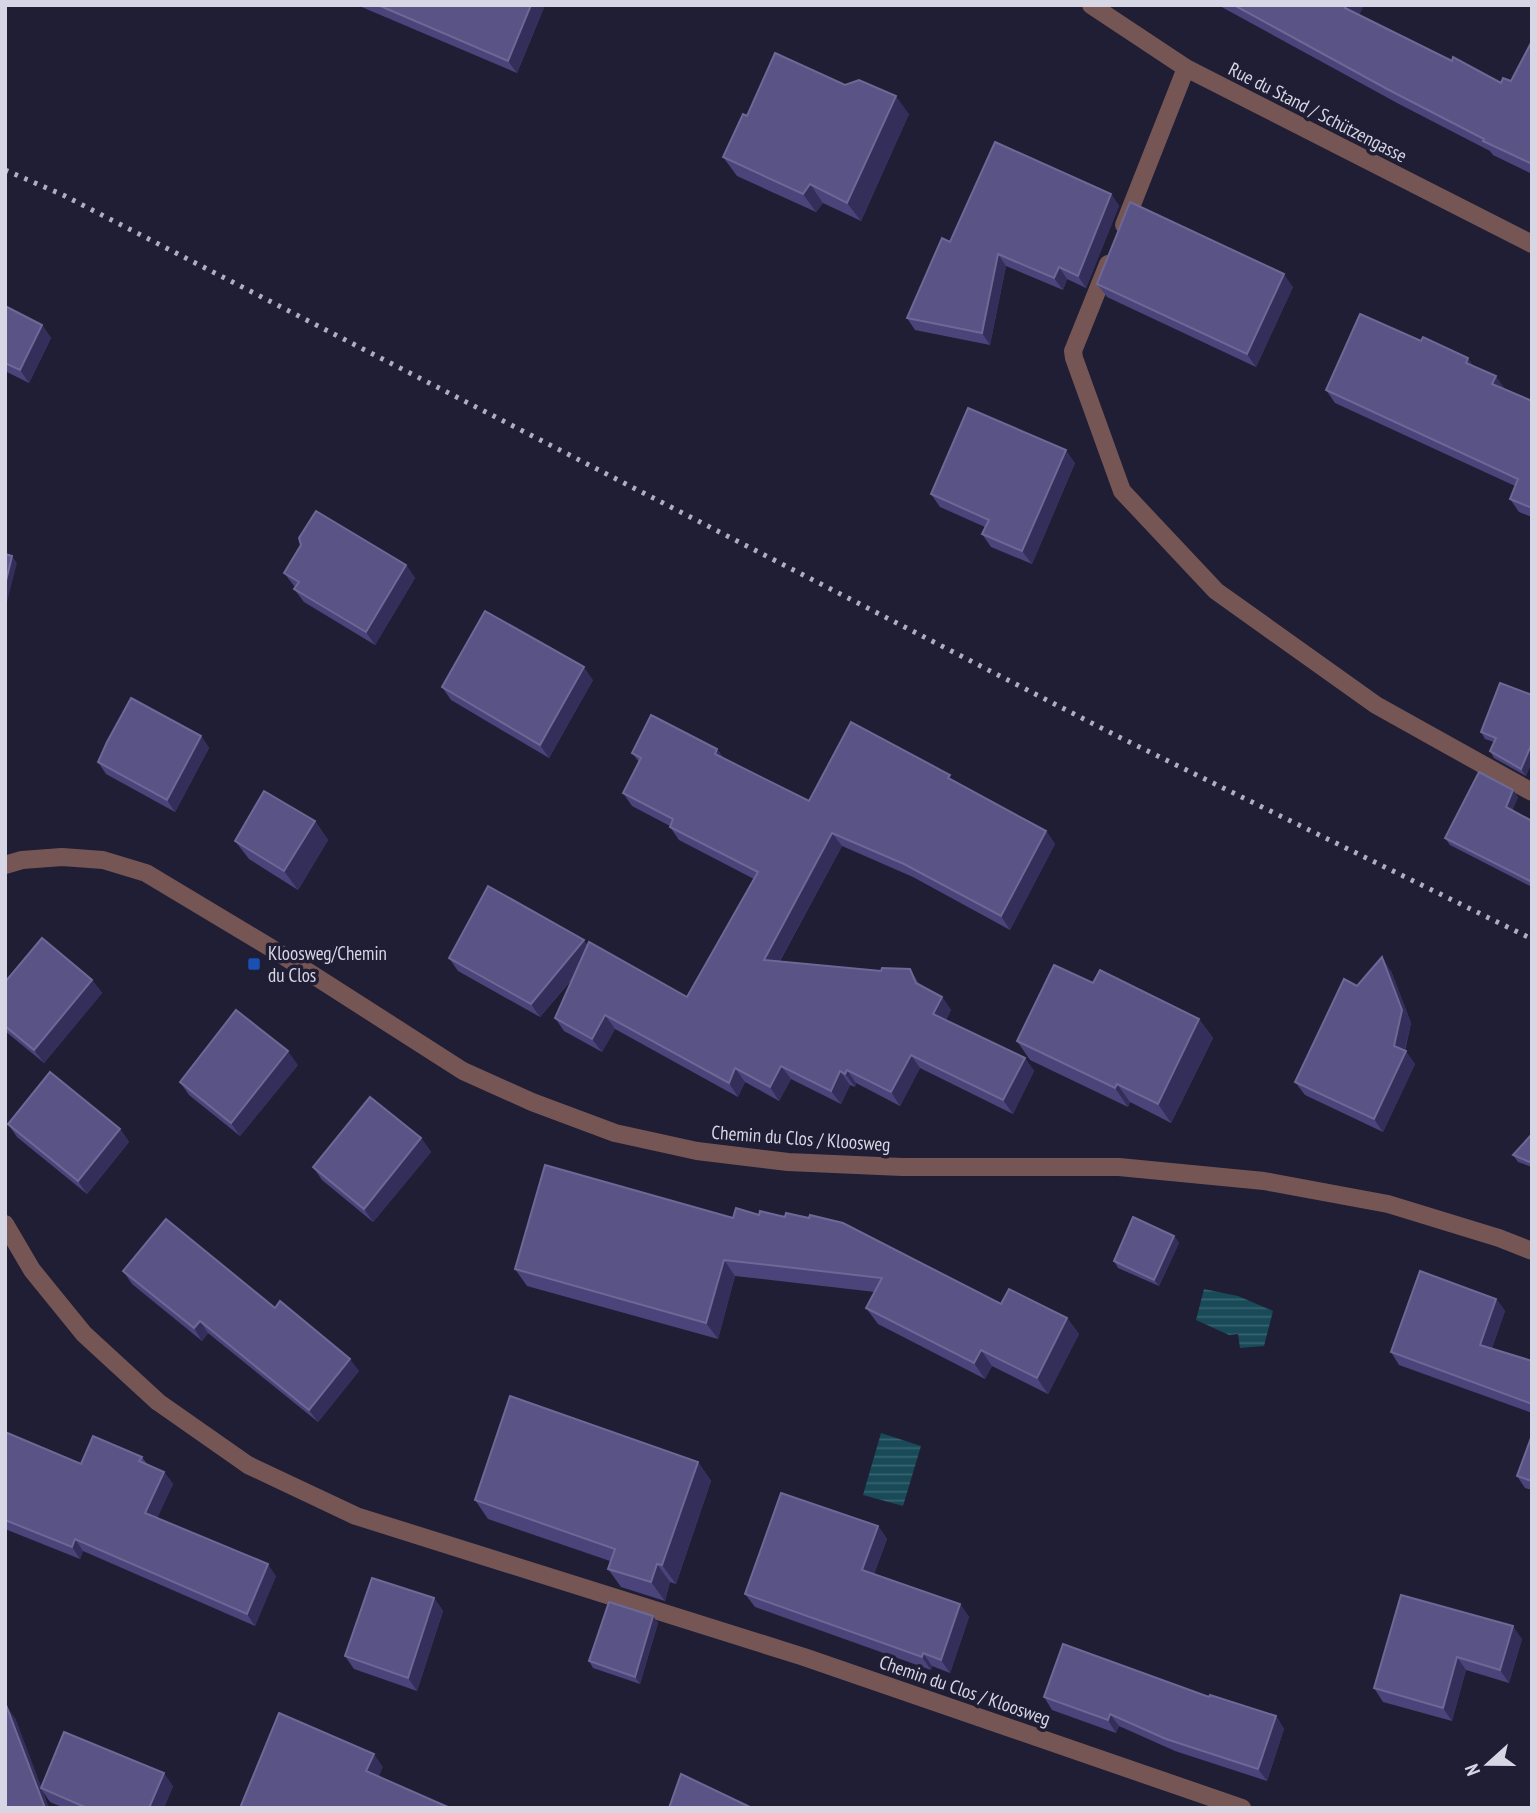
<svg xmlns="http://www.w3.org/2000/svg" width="1537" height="1813" font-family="'PT Sans Narrow',sans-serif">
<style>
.water{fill:url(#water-rules)}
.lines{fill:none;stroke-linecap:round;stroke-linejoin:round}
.minor{stroke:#765655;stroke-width:18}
.rail{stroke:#afafbf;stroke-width:5;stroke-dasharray:3.5 7;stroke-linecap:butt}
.wall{fill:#4a447b}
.shaded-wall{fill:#332e5a}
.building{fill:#5a5486;stroke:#6d6895;stroke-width:2}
.transit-dot{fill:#1a4fb4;stroke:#1f1e35;stroke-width:2.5}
.labels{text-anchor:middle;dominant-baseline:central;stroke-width:7;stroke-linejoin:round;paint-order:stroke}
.street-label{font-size:19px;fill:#d6d6e5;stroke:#1f1e35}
.poi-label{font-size:19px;fill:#d6d6e5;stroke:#1f1e35;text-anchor:start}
</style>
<defs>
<pattern id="water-rules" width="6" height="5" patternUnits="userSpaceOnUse" patternTransform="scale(1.75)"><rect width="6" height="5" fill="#184a58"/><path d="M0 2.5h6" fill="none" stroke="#396370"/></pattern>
</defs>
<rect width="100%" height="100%" fill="#1f1e35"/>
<g class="water">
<path d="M 1204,1289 L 1238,1296 L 1273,1311 L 1264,1346 L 1240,1348 L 1238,1334 L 1229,1335 L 1196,1320 Z"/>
<path d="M 881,1433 L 921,1446 L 903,1506 L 863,1495 Z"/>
</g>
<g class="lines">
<g class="minor">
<path d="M 1091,5 L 1186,68 L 1532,244"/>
<path d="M 1124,225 L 1186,68"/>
<path d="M 1108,264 L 1073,351 L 1074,358 L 1122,491 L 1216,591 L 1376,705 L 1532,792"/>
<path d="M 5,865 L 22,860 L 62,857 L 103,860 L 146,873 L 271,948 L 463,1071 L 532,1102 L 615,1133 L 697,1151 L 788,1162 L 902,1167 L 1119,1167 L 1264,1181 L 1388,1204 L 1499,1238 L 1532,1251"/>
<path d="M 5,1224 L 32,1270 L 84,1334 L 158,1402 L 248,1465 L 356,1516 L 804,1657 L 1242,1808"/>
</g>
<path class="rail" d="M 5,170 L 63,195 L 1117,736 L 1532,939"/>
</g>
<g class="wall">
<path d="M 357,5 L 545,5 L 517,73 Z"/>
<path d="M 1218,5 L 1364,5 L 1359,15 L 1452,61 L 1501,83 L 1511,81 L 1532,41 L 1532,174 L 1493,155 L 1490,151 L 1399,104 Z"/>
<path d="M 845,85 L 909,114 L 861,221 L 823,203 L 816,212 L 737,176 L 723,157 L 747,116 Z"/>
<path d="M 1111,194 L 1119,206 L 1086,288 L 1067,279 L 1063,290 L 1006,266 L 990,345 L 915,330 L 907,318 L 950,242 Z"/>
<path d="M 1097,284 L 1293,287 L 1256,367 L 1107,297 Z"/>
<path d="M 5,306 L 42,325 L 51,338 L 29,383 L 5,371 Z"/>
<path d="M 1421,341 L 1474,366 L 1505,389 L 1532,401 L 1532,517 L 1519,512 L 1510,499 L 1515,486 L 1335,403 L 1326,390 Z"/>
<path d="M 1075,463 L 1032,564 L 991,547 L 982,534 L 985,527 L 940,507 L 931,494 Z"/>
<path d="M 406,565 L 415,578 L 375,645 L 304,602 L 294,589 L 295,587 L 284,573 Z"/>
<path d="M 593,680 L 549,758 L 451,700 L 442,687 Z"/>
<path d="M 1532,695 L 1532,761 L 1526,776 L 1494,758 L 1490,751 L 1494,742 L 1485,739 L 1481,732 Z"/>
<path d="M 201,736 L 209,748 L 175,812 L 106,774 L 98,762 Z"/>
<path d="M 717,749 L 724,759 L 809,801 L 956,783 L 1046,831 L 1055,844 L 1010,930 L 913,877 L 842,846 L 780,961 L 920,985 L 942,997 L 951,1010 L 946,1020 L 1025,1058 L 1034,1071 L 1013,1114 L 920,1068 L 900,1106 L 856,1083 L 855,1087 L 850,1085 L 841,1104 L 791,1079 L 779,1101 L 745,1082 L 738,1097 L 615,1029 L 602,1052 L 564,1031 L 555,1018 L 573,978 L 540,1017 L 458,971 L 449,958 L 588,945 L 687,997 L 754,879 L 679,840 L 670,827 L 670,826 L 632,806 L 623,793 L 639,762 L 632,753 Z"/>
<path d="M 1518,797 L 1512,810 L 1532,821 L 1532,887 L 1450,845 L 1445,838 Z"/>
<path d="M 315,821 L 328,840 L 298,890 L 249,859 L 235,841 Z"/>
<path d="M 1391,971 L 1411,1023 L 1405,1051 L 1415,1064 L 1383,1132 L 1305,1095 L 1295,1082 L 1357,986 Z"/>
<path d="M 92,980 L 102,993 L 44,1063 L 5,1031 L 5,982 Z"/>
<path d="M 1093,983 L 1199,1019 L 1213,1038 L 1171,1123 L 1130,1102 L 1128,1107 L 1030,1060 L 1017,1041 Z"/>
<path d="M 298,1065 L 240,1136 L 189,1095 L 180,1082 Z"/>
<path d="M 8,1124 L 120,1129 L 129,1142 L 87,1194 L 17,1137 Z"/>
<path d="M 1532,1134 L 1532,1167 L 1518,1162 L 1513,1155 Z"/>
<path d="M 421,1138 L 431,1152 L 373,1222 L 322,1180 L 313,1167 Z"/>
<path d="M 759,1215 L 785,1217 L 1001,1304 L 1067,1318 L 1079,1334 L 1048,1394 L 992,1366 L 985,1379 L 878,1324 L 866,1308 L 875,1292 L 735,1276 L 718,1339 L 527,1286 L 515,1269 L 733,1218 Z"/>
<path d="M 1174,1236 L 1179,1243 L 1159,1286 L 1118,1268 L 1114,1261 Z"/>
<path d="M 123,1271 L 275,1308 L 359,1371 L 318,1422 L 208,1333 L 202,1341 L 132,1284 Z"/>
<path d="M 1496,1299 L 1505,1311 L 1492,1348 L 1532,1361 L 1532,1413 L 1399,1365 L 1391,1352 Z"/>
<path d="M 5,1432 L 81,1464 L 142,1457 L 147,1464 L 164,1472 L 173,1484 L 157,1518 L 276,1576 L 255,1626 L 83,1551 L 80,1559 L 5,1529 Z"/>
<path d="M 1532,1435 L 1532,1490 L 1525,1488 L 1517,1476 Z"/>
<path d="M 698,1462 L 711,1481 L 676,1584 L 670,1582 L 665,1601 L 621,1587 L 608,1569 L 610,1561 L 488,1519 L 475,1500 Z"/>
<path d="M 878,1526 L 887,1539 L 874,1574 L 960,1604 L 969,1617 L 950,1673 L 932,1666 L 931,1670 L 755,1607 L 745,1594 Z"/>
<path d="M 1401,1595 L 1522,1639 L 1509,1683 L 1466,1670 L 1452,1721 L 1383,1702 L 1374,1688 Z"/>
<path d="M 434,1598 L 443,1611 L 417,1691 L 354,1669 L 345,1656 Z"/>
<path d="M 653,1616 L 658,1623 L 640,1684 L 593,1668 L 589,1661 Z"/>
<path d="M 1044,1697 L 1209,1697 L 1276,1716 L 1284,1729 L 1267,1781 L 1175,1751 L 1119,1726 L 1116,1733 L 1052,1710 Z"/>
<path d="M 15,1718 L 41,1787 L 173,1786 L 164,1808 L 64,1808 L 50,1802 L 44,1793 L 5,1808 Z"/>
</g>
<g class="shaded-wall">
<path d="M 531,5 L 545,5 L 517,73 L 508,61 Z"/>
<path d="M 1347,5 L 1364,5 L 1355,23 L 1345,8 Z"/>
<path d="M 896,96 L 909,114 L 861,221 L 847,203 Z"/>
<path d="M 810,184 L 823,203 L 816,212 L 803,194 Z"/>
<path d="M 1111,194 L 1119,206 L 1086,288 L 1078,276 Z"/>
<path d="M 998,254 L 1006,266 L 990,345 L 982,333 Z"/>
<path d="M 1059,267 L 1067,279 L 1063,290 L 1054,278 Z"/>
<path d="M 1284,274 L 1293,287 L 1256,367 L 1247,354 Z"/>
<path d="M 42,325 L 51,338 L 29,383 L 20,370 Z"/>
<path d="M 1468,358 L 1477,371 L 1466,363 Z"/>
<path d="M 1496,376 L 1505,389 L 1492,384 Z"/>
<path d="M 1066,450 L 1075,463 L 1032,564 L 1022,551 Z"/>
<path d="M 12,556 L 17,563 L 5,610 L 5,585 Z"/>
<path d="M 406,565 L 415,578 L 375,645 L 366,632 Z"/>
<path d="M 584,667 L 593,680 L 549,758 L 540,745 Z"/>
<path d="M 201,736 L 209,748 L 175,812 L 167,800 Z"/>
<path d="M 1532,743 L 1532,761 L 1526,776 L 1521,769 Z"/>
<path d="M 717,749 L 727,763 L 715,754 Z"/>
<path d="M 1513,790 L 1518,797 L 1511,814 L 1506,807 Z"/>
<path d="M 315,821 L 328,840 L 298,890 L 284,871 Z"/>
<path d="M 1046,831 L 1055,844 L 1010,930 L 1001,916 Z"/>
<path d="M 832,833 L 842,846 L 773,973 L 764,960 Z"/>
<path d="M 584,940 L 593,953 L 540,1017 L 531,1004 Z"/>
<path d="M 1382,957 L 1391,971 L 1411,1023 L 1403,1057 L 1406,1051 L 1415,1064 L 1383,1132 L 1374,1119 L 1394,1046 Z"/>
<path d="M 910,969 L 919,983 L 925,996 L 916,983 Z"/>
<path d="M 92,980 L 102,993 L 44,1063 L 34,1050 Z"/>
<path d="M 942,997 L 951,1010 L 942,1027 L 933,1014 Z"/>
<path d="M 605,1015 L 615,1029 L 602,1052 L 592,1039 Z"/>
<path d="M 1199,1019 L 1213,1038 L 1171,1123 L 1158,1104 Z"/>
<path d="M 288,1051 L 298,1065 L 240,1136 L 231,1123 Z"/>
<path d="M 911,1055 L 920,1068 L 900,1106 L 891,1092 Z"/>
<path d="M 1025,1058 L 1034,1071 L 1013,1114 L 1003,1100 Z"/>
<path d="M 781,1066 L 791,1079 L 779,1101 L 770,1087 Z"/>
<path d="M 735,1068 L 745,1082 L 738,1097 L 729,1083 Z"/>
<path d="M 847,1070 L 856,1083 L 855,1087 L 845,1074 Z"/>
<path d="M 840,1071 L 850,1085 L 841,1104 L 831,1091 Z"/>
<path d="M 1117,1084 L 1130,1102 L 1128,1107 L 1115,1088 Z"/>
<path d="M 120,1129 L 129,1142 L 87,1194 L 78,1181 Z"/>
<path d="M 421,1138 L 431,1152 L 373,1222 L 364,1209 Z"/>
<path d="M 1174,1236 L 1179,1243 L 1159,1286 L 1154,1280 Z"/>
<path d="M 724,1260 L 735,1276 L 718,1339 L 706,1323 Z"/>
<path d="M 1496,1299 L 1505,1311 L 1489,1357 L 1480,1345 Z"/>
<path d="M 1067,1318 L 1079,1334 L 1048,1394 L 1037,1378 Z"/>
<path d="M 200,1321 L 208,1333 L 202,1341 L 194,1328 Z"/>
<path d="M 981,1350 L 992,1366 L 985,1379 L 974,1363 Z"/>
<path d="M 350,1359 L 359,1371 L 318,1422 L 309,1410 Z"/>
<path d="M 698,1462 L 711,1481 L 676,1584 L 662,1565 Z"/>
<path d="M 164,1472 L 173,1484 L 154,1525 L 145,1513 Z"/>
<path d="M 878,1526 L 887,1539 L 871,1583 L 862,1570 Z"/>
<path d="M 75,1539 L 83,1551 L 80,1559 L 72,1547 Z"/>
<path d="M 268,1564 L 276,1576 L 255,1626 L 247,1614 Z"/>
<path d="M 657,1564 L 670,1582 L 665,1601 L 651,1582 Z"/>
<path d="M 434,1598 L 443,1611 L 417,1691 L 408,1678 Z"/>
<path d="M 960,1604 L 969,1617 L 950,1673 L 941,1660 Z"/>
<path d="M 653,1616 L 658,1623 L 640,1684 L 635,1677 Z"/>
<path d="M 1513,1626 L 1522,1639 L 1509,1683 L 1500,1670 Z"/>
<path d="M 923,1653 L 932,1666 L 931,1670 L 922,1657 Z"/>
<path d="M 1457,1657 L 1466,1670 L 1452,1721 L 1443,1708 Z"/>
<path d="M 6,1705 L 15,1718 L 42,1789 L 41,1788 L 44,1793 L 49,1808 L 45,1808 Z"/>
<path d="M 1110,1714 L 1119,1726 L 1116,1733 L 1108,1720 Z"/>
<path d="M 1276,1716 L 1284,1729 L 1267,1781 L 1258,1769 Z"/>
<path d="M 374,1754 L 383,1767 L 376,1784 L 366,1771 Z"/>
<path d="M 164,1773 L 173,1786 L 164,1808 L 149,1808 Z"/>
</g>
<g class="building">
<path d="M 378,5 L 531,5 L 508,61 Z"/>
<path d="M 1234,5 L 1347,5 L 1345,8 L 1452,61 L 1453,57 L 1501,83 L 1503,78 L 1511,81 L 1532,41 L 1532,164 L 1483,141 L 1484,139 L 1389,90 Z"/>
<path d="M 775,53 L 845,85 L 859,80 L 896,96 L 847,203 L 810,184 L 803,194 L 723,157 L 743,114 L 747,116 Z"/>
<path d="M 995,142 L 1111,194 L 1078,276 L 1059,267 L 1054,278 L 998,254 L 982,333 L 907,318 L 942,238 L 950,242 Z"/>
<path d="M 1130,202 L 1284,274 L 1247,354 L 1097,284 Z"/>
<path d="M 5,306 L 42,325 L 20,370 L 5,363 Z"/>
<path d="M 1360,314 L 1421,341 L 1423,337 L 1468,358 L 1466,363 L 1496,376 L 1492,384 L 1532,401 L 1532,508 L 1510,499 L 1518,479 L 1326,390 Z"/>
<path d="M 968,408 L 1066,450 L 1022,551 L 982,534 L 989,520 L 931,494 Z"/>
<path d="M 316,511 L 406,565 L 366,632 L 294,589 L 299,582 L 284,573 L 301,545 L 299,538 Z"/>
<path d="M 5,554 L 12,556 L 5,585 Z"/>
<path d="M 485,611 L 584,667 L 540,745 L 442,687 Z"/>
<path d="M 1500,683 L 1532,695 L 1532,743 L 1521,769 L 1490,751 L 1496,738 L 1481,732 Z"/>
<path d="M 131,698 L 201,736 L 167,800 L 98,762 L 107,742 Z"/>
<path d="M 651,715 L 717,749 L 715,754 L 809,801 L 851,722 L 950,775 L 948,778 L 1046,831 L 1001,916 L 904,864 L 832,833 L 764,960 L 881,971 L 882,968 L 910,969 L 916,983 L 942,997 L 933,1014 L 1025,1058 L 1003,1100 L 911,1055 L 891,1092 L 847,1070 L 845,1074 L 840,1071 L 831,1091 L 781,1066 L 770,1087 L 735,1068 L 729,1083 L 605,1015 L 592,1039 L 555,1018 L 589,942 L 687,997 L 758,872 L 670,827 L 673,819 L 623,793 L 641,758 L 632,753 Z"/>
<path d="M 1479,772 L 1513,790 L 1506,807 L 1532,821 L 1532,882 L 1445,838 Z"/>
<path d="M 264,791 L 315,821 L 284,871 L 235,841 Z"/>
<path d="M 488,886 L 584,940 L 531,1004 L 449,958 Z"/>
<path d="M 42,938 L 92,980 L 34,1050 L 5,1026 L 5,982 Z"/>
<path d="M 1382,957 L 1402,1010 L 1394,1046 L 1406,1051 L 1374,1119 L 1295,1082 L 1344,979 L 1357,986 Z"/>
<path d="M 1054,965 L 1093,983 L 1100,970 L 1199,1019 L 1158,1104 L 1117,1084 L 1115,1088 L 1017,1041 Z"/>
<path d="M 236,1010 L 288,1051 L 231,1123 L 180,1082 Z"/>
<path d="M 50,1072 L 120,1129 L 78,1181 L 8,1124 Z"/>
<path d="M 370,1097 L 421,1138 L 364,1209 L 313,1167 Z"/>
<path d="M 1532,1134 L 1532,1163 L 1513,1155 Z"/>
<path d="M 545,1165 L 733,1218 L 736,1208 L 759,1215 L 760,1211 L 785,1217 L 786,1213 L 809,1218 L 810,1215 L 843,1223 L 1001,1304 L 1009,1289 L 1067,1318 L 1037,1378 L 981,1350 L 974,1363 L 866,1308 L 882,1278 L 724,1260 L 706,1323 L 515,1269 Z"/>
<path d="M 1133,1217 L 1174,1236 L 1154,1280 L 1114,1261 Z"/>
<path d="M 166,1219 L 275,1308 L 280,1301 L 350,1359 L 309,1410 L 200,1321 L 194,1328 L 123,1271 Z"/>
<path d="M 1420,1271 L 1496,1299 L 1480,1345 L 1532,1361 L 1532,1404 L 1391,1352 Z"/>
<path d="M 510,1396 L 698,1462 L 662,1565 L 657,1564 L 651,1582 L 608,1569 L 615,1549 L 475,1500 Z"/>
<path d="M 5,1432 L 81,1464 L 93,1436 L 142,1457 L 139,1461 L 164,1472 L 145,1513 L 268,1564 L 247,1614 L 75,1539 L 72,1547 L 5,1520 Z"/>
<path d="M 1532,1435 L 1532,1481 L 1517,1476 Z"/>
<path d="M 781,1493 L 878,1526 L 862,1570 L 960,1604 L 941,1660 L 923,1653 L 922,1657 L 745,1594 Z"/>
<path d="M 372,1578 L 434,1598 L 408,1678 L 345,1656 Z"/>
<path d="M 1401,1595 L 1513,1626 L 1500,1670 L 1457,1657 L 1443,1708 L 1374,1688 Z"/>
<path d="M 609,1602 L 653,1616 L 635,1677 L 589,1661 Z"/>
<path d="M 1063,1644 L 1209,1697 L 1210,1695 L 1276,1716 L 1258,1769 L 1166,1739 L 1110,1714 L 1108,1720 L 1044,1697 Z"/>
<path d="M 5,1705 L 6,1705 L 45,1808 L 5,1808 Z"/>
<path d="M 279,1713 L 374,1754 L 366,1771 L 450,1808 L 240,1808 Z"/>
<path d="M 64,1732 L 164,1773 L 149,1808 L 87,1808 L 41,1788 Z"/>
<path d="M 681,1774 L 752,1808 L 669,1808 Z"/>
</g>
<rect class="transit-dot" x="247" y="957" width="14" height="14" rx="3.5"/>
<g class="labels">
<g class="street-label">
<text transform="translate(1318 112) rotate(27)">Rue du Stand / Schützengasse</text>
<text transform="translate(801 1138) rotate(4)">Chemin du Clos / Kloosweg</text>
<text transform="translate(965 1690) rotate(19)">Chemin du Clos / Kloosweg</text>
</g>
<g class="poi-label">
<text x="268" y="953">Kloosweg/Chemin<tspan x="268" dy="22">du Clos</tspan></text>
</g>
</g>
<rect width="1537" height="1813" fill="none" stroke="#d6d6e5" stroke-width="14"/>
<g transform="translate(1488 1764) rotate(249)" stroke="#1f1e35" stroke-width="5" paint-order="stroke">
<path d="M0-5L12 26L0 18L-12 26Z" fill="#d6d6e5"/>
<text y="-10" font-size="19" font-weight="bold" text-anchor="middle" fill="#d6d6e5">N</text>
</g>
</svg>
